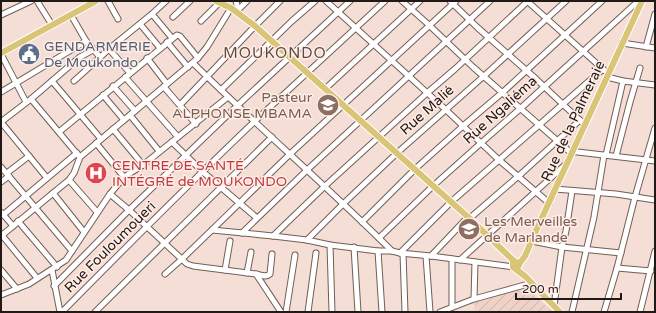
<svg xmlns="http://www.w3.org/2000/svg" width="656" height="313" font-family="'Varela Round',sans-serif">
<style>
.industrial{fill:url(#industrial-furrows)}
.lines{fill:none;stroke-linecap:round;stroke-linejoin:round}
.minor-casing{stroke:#715e57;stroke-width:7}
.major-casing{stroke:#fff;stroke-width:8}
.minor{stroke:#fff;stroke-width:5}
.major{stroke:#dac476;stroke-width:6}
.labels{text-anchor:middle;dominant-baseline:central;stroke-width:3;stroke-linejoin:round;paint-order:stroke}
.service-label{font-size:14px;fill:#4e5e75;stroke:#ffede6;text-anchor:start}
.education-label{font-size:14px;fill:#785e54;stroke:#ffede6;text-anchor:end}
.street-label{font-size:14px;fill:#211916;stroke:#ffede6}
.health-label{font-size:14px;fill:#be3a42;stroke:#ffede6;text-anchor:start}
.neighbourhood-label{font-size:15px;letter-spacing:1px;fill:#5c4a43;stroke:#ffede6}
</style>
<defs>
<pattern id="industrial-furrows" width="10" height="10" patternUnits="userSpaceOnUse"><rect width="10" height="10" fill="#efd1c6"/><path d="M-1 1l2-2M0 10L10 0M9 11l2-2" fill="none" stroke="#cdb3a9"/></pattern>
</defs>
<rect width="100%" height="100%" fill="#f5ded6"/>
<path class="industrial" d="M 527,289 L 553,312 L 474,312 L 475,302 Z"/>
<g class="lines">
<g class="minor-casing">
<g id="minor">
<path d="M 37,1 L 52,25"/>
<path d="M 108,1 L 118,19"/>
<path d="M 236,1 L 239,14"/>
<path d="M 326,1 L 445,109 L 499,160 L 549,203"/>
<path d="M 402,1 L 429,25 L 473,67 L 569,151 L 655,161"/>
<path d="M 450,1 L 478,28 L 535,78 L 585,125"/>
<path d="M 527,1 L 605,71"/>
<path d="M 238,10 L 247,1"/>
<path d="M 152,14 L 172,38"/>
<path d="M 1,15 L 31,1"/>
<path d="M 71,15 L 86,41 L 100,57"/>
<path d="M 173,17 L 190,1"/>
<path d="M 201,21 L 220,2"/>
<path d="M 140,24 L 160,48"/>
<path d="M 167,42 L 188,67"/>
<path d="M 622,43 L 655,48"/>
<path d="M 646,47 L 655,14"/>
<path d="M 109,49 L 130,73"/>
<path d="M 1,54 L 26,102"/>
<path d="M 147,58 L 167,84"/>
<path d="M 193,63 C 258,127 327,186 392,251"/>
<path d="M 125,77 L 178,137"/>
<path d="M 607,77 L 623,81 L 655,85"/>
<path d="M 52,81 L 101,139"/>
<path d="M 74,81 L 95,62 L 109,49 L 152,14 L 166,1"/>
<path d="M 113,86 L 135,111"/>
<path d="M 164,87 L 196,124"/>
<path d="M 325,89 L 420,1"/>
<path d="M 221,90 L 292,21 L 315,1"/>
<path d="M 1,92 L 86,41"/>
<path d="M 103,95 L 124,120"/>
<path d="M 31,99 L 78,155"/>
<path d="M 180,105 L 255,26 L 280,1"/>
<path d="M 130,115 L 159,151"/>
<path d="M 1,122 L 31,99 L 80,57 L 93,50"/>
<path d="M 1,122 L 47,178"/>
<path d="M 113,129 L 143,165"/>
<path d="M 59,132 L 177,35 L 180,36 L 198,58"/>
<path d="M 172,142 L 203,172 L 257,218"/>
<path d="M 96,143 L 124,177"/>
<path d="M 606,155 L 623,81"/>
<path d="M 616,156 L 630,102 L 640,68"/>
<path d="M 1,167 L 72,251"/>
<path d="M 7,173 L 29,156"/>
<path d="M 69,180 L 97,212"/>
<path d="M 1,182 L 9,176"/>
<path d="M 555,189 L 616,194 L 655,200"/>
<path d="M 53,193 L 84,232"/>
<path d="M 110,194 L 129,210 L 187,264 L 193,266 L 256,274 L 281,312"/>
<path d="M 2,213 L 13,226"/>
<path d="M 3,215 L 77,153"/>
<path d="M 470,218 L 522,173 L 580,120"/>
<path d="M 18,221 L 57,267"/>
<path d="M 362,222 L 415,169 L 463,126 L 503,92 L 602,1"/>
<path d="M 212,230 L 273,236 L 307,240 L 330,245 L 378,251 L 392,251 L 400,253 L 431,256 L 514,267"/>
<path d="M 242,233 L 307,170 L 490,1"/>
<path d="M 1,234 L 37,278"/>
<path d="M 1,236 L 69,180 L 74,173 L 80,157 L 198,58 L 207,47 L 231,8"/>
<path d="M 273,236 L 325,186 L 427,93 L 455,69 L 528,1"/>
<path d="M 379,238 L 433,186 L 481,143 L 521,108 L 635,4 L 639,1"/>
<path d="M 307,240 L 343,204 L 397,153 L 484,76 L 566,1"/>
<path d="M 532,241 L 562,247 L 621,253"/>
<path d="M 330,245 L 332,312"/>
<path d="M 354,247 L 358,312"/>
<path d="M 378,251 L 382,312"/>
<path d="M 400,253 L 451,202 L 603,69"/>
<path d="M 403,253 L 405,312"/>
<path d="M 426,256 L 430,312"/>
<path d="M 431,256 L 468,217"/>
<path d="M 452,259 L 452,307"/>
<path d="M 460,260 L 566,164"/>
<path d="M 617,268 L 651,271"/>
<path d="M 1,270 L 17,289"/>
<path d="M 52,270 L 60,312"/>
<path d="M 225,270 L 230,241"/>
<path d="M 247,273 L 251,252"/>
<path d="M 165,274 L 182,259 L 290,154 L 456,1"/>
<path d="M 256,274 C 261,275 266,278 270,274 L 272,254"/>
<path d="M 54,286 L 129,210 L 238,105 L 350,1"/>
<path d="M 1,295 L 29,284 L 66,260 L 110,194 L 124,177 L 143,165 L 228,97"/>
<path d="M 474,299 L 475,262"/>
<path d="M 554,306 L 562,247 L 566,231 L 572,191"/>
<path d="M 62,312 C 126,247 190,183 256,120 C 299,80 342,41 385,1"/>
<path d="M 95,312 L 272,137"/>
<path d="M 286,312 L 295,255"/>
<path d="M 308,312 L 316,253"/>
<path d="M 440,312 L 474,299 L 532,283"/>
<path d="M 572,312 L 594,217 L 604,155"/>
<path d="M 604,312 L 617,268 L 635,197 L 655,128"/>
<path d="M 640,312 L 655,251"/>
</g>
</g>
<g class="major-casing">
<g id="major">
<path d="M 216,1 L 231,8 L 255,26 L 468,217 L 515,262"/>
<path d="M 1,53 L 96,1"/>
<path d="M 519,264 L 525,256 L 539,224 L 607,77 L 642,1"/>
<path d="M 516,268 L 518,267 L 519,265 L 518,263 L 516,262 L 513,263 L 513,267 L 526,277 L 543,295 L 560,312"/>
</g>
</g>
<use href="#minor" class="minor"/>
<use href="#major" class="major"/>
</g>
<defs>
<g id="civic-disc" transform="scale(1.15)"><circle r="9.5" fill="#5c6f8a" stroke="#ffede6"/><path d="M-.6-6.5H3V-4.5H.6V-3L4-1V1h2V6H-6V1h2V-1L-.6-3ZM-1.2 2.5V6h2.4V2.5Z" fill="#fff"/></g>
<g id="school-disc" transform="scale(1.15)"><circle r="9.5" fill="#8d6e63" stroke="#ffede6"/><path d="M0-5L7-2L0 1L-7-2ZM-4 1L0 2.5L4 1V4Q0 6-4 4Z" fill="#fff"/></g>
<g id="hospital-disc" transform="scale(1.15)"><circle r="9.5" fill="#e0444e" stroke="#ffede6"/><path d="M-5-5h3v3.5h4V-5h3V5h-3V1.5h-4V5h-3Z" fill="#fff"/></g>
</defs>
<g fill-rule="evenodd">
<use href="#civic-disc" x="29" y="54"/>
<use href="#school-disc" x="328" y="105"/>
<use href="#hospital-disc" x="96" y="173"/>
<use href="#school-disc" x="469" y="229"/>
</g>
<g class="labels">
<g class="service-label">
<text x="44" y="46">GENDARMERIE<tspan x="44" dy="16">De Moukondo</tspan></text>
</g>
<g class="education-label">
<text x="312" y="97">Pasteur<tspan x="312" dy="16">ALPHONSE MBAMA</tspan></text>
<text x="484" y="221" text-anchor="start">Les Merveilles<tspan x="484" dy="16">de Marlande</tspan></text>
</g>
<g class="street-label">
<text transform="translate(427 110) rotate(-42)">Rue Malié</text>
<text transform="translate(500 110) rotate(-42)">Rue Ngaliéma</text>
<text transform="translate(573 121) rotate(-65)">Rue de la Palmeraie</text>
<text transform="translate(110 247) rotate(-45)">Rue Fouloumoueri</text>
</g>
<g class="health-label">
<text x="112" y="165">CENTRE DE SANTÉ<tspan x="112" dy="16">INTÉGRÉ de MOUKONDO</tspan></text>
</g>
<g class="neighbourhood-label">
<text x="275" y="53">MOUKONDO</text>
</g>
</g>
<rect width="656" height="313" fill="none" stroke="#211916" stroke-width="4"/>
<path d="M516 293v6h105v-6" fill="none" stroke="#211916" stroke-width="2"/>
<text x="522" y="293" font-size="12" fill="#211916" stroke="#ffede6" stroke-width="3" paint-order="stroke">200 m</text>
</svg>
